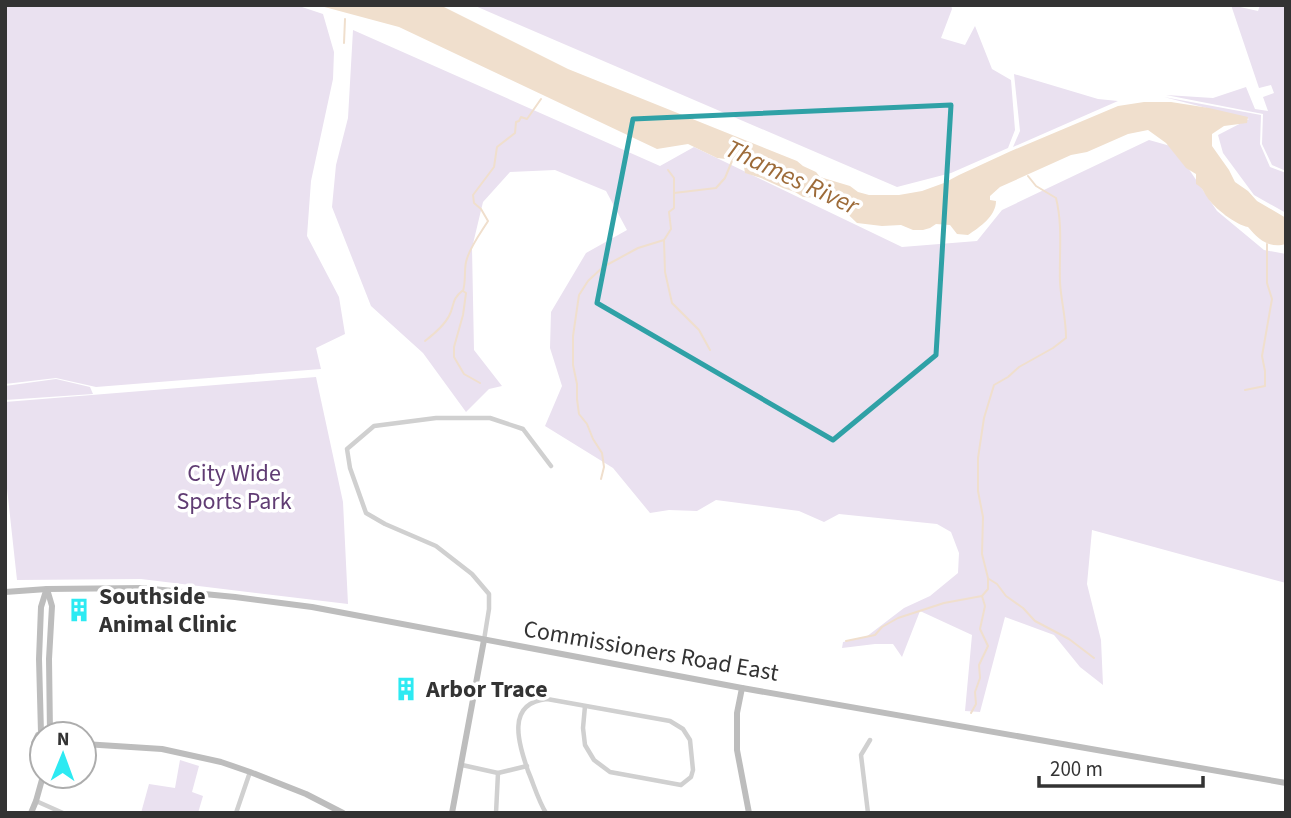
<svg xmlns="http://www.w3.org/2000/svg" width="1291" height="818" font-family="'Source Sans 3',sans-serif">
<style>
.green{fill:#eae1f0}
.water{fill:#f0dfcd}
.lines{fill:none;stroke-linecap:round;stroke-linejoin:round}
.stream{stroke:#f0dfcd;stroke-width:2}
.street{stroke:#d0d0d0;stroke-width:4.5}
.secondary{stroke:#bdbdbd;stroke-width:6}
.marked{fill:none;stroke:#2fa1a6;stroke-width:5;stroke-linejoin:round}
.labels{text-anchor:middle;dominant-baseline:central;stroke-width:7;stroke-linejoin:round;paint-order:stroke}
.park-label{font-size:24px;fill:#603c73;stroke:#fff}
.poi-label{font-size:24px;font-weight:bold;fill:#333;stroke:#fff;text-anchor:start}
.street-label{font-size:24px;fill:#333;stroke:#fff}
.water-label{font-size:26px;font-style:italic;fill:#9d6b39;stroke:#fff}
</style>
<rect width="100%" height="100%" fill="#fff"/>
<g class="green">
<path d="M 5,5 L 296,5 L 323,14 L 334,52 L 333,79 L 311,181 L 307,236 L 339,297 L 345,334 L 316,348 L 321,369 L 96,387 L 56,378 L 5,384 Z"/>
<path d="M 473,5 L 951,5 L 952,9 L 941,38 L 965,45 L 975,26 L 992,69 L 1011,80 L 1015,130 L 1008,148 L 951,173 L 897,187 Z"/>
<path d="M 1231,5 L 1258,11 L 1260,5 L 1286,5 L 1286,171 L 1272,165 L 1262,144 L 1263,114 L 1166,95 L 1213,98 L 1246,87 L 1255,109 L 1268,111 L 1263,97 L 1274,93 L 1271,85 L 1259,88 Z"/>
<path d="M 353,30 L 660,166 L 694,147 L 902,247 L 977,241 L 1002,210 L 1149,140 L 1174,147 L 1217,211 L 1264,250 L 1286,254 L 1286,583 L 1092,530 L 1087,584 L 1101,640 L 1103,685 L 1080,667 L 1054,635 L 1005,617 L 980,712 L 965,711 L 972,635 L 920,611 L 902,657 L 893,644 L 875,644 L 842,648 L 843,642 L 866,637 L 904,608 L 930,596 L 958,573 L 959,553 L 951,532 L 937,524 L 839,514 L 824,522 L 799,511 L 716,500 L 697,511 L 669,510 L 650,513 L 613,468 L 545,426 L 562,386 L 550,348 L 551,312 L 586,253 L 627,230 L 606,191 L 555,170 L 510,172 L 483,202 L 472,248 L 474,350 L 502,386 L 489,389 L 466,412 L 423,353 L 371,306 L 332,207 L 336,165 L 348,118 Z"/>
<path d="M 1014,74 L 1098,99 L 1118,101 L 1013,147 L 1020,131 Z"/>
<path d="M 1164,97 L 1261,115 L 1260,144 L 1270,167 L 1286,173 L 1286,213 L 1254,195 L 1223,153 L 1218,135 L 1249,119 Z"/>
<path d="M 316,377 L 343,502 L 348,604 L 141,579 L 17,580 L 5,470 L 5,402 Z"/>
<path d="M 56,379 L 90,387 L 93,394 L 5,400 L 5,386 Z"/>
<path d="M 180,760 L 199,766 L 192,792 L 203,796 L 198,813 L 141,813 L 149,784 L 175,788 Z"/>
</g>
<path class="water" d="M 317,5 L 440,5 L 568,69 L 797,161 L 803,166 L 816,172 L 820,177 L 850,186 L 858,192 L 869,195 L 899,195 L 922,191 L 944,183 L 959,175 L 1011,151 L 1118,106 L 1144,102 L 1171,102 L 1209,108 L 1248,117 L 1247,123 L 1224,126 L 1212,134 L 1212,146 L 1229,170 L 1235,182 L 1248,191 L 1257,201 L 1286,218 L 1286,244 C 1269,249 1258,239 1248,227 C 1236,225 1214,208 1207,197 C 1203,191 1203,188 1196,184 L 1196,174 L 1186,168 L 1166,143 L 1148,130 L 1128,134 L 1087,152 L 1071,155 L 1000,187 L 990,196 L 990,200 L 996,201 C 996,216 980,227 968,235 L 957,234 L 950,225 L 936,224 L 930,228 L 923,230 L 913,230 L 901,225 L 882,226 L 857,223 L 835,202 L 821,198 L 803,197 L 795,192 L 783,188 L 761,178 L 745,173 L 743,161 L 717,158 L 688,144 L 657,149 L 399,27 Z"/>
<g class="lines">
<g class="stream">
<path d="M 344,43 L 345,19"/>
<path d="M 674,193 L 716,188 L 725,178 L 732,161"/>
<path d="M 664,240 L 665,272 L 672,303 L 699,330 L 710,350"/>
<path d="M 425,341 C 434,334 444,326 449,316 C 455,305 451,300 462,291"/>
<path d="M 480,383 L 464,374 L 454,357 L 454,347 L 463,315 L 466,293 L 463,291 C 466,281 464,272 466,262 C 469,248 480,234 488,221 L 481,209 L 474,203 L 473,195 L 494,167 L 497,147 L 515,133 L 516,122 L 519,121 L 521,117 L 527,119 L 541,99"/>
<path d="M 1245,390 L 1265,386 L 1265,371 L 1262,356 L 1272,299 L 1267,283 L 1267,244"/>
<path d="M 601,479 L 604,467 L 602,453 L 593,439 L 587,424 L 579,414 L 577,399 L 577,384 L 573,365 L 573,336 L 579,295 L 588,281 L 603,267 L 638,248 L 664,240 L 671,229 L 669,212 L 674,208 L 674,178 L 668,170"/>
<path d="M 989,579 L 997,584 L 1006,596 L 1023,608 L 1035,621 L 1069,639 L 1094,658"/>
<path d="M 846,641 L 875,635 L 882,627 L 898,618 L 944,603 L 982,596 L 988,589 L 988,578 L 982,554 L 983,517 L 978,491 L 978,458 L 984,418 L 994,385 L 1008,377 L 1019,367 L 1053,348 L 1066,338 C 1066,317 1061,301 1060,282 C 1059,254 1063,226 1056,198 L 1036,186 L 1028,176"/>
<path d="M 971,713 L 976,704 L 975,692 L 980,678 L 979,665 L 988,646 L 980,629 L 985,606 L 982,596"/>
</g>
<g class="street">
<path d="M 484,640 L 489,609 L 489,594 L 472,574 L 436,546 L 385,524 L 366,513 L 350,468 L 347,449 L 374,426 L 436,418 L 490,418 L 523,429 L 551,466"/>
<path d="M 462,765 L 498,773 L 527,766"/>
<path d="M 36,801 L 63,813"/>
<path d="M 236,813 L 250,772"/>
<path d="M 496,813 L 498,773"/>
<path d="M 546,813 C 538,800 534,785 528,771 C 519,744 505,703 547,699 L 670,721 L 683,729 L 690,740 L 693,770 L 691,777 L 681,785 L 610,772 L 594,760 L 585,745 L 583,728 L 585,706"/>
<path d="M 868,813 L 861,755 L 870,740"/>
</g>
<g class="secondary">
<path d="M 47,589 L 52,606 L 49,659 L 50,733"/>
<path d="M 5,592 L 47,589 L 142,588 L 235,597 L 312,607 L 742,688 L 1286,783"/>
<path d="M 742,688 L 737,713 L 737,750 L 749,813"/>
<path d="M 41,733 L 39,659 L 41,607 L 46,591"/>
<path d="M 84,744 L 162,749 L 221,762 L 250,772 L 306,794 L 343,813"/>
<path d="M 42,754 L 37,751 L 34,743 L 38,735 L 44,732"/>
<path d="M 31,813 L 36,801 L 43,776"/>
<path d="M 452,813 L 484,640"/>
</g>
</g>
<path class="marked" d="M 951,105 L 936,355 L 833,440 L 597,303 L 633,119 Z"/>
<defs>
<g id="building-bare" transform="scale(1.89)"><path d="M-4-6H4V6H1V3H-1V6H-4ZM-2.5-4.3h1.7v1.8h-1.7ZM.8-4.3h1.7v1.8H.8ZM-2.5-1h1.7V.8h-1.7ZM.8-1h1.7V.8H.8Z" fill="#2deaf2" stroke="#fff" stroke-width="2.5" paint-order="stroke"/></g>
</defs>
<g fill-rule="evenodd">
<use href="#building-bare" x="79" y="610"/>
<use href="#building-bare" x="406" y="689"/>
</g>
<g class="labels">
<g class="park-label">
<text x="234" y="473">City Wide<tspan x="234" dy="28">Sports Park</tspan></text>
</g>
<g class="poi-label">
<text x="99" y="596">Southside<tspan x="99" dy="28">Animal Clinic</tspan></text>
<text x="426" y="689">Arbor Trace</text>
</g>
<g class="street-label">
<text transform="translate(651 651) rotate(10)">Commissioners Road East</text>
</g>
<g class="water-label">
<text transform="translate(792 177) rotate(25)">Thames River</text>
</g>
</g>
<rect width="1291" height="818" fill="none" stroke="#333333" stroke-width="14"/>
<g transform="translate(63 755) rotate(1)"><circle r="33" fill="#ffffff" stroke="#adadad" stroke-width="2"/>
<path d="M0-5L12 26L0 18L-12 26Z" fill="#2deaf2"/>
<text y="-10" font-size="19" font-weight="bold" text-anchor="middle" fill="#333333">N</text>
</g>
<path d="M1039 776v10h164v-10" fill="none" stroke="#333333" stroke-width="3.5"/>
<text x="1050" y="776" font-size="21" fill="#333333" stroke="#ffffff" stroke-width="5" paint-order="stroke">200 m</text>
</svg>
